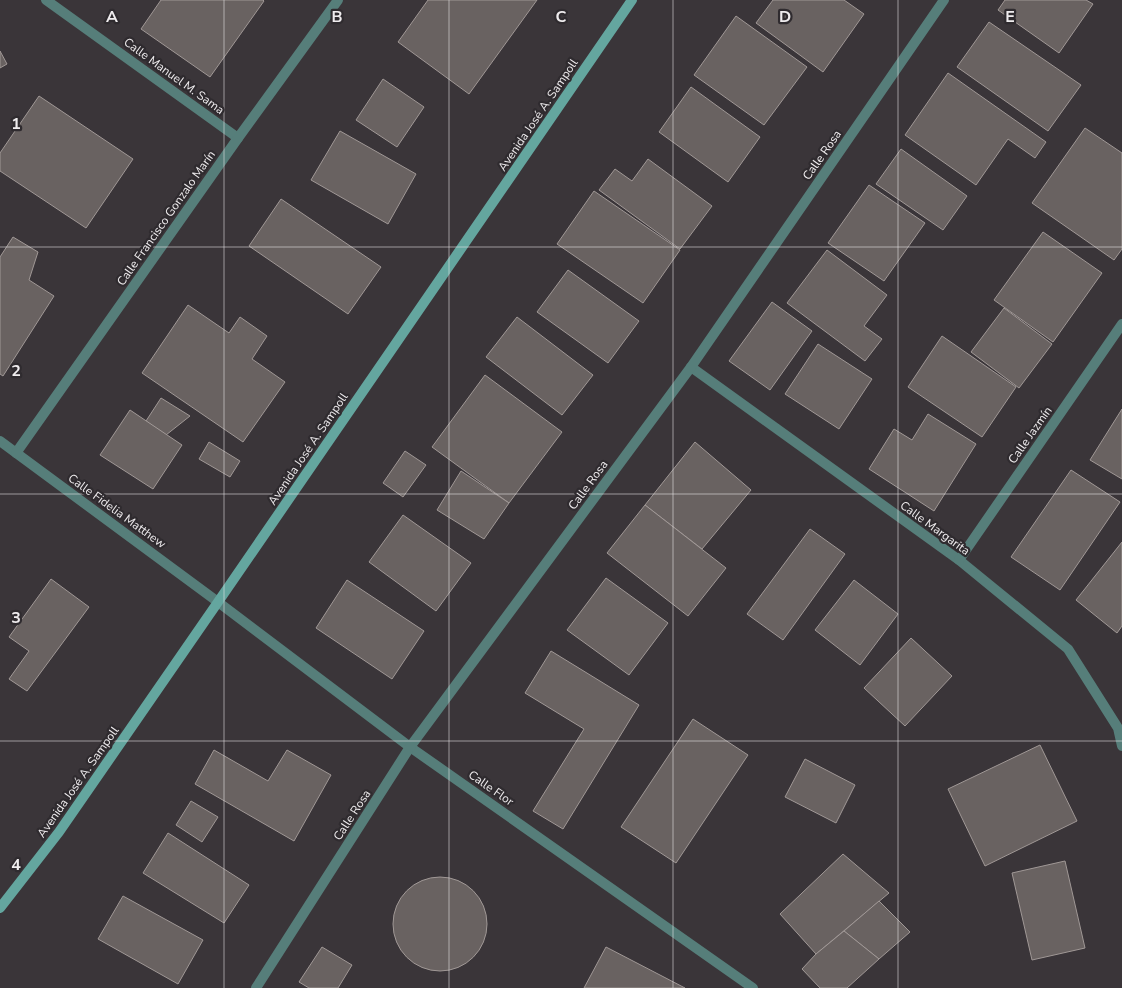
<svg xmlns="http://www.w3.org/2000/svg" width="1122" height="988" font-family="'Nunito Sans',sans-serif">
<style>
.building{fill:#696261;stroke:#a09896}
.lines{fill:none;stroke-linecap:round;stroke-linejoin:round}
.street{stroke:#567e7a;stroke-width:10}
.secondary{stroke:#64a69f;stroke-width:10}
.grid{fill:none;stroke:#efecee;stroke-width:1;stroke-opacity:0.55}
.labels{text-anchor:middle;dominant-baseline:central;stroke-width:4.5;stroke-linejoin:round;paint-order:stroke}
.street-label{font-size:12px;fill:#efecee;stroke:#2f2b2f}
.grid-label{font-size:16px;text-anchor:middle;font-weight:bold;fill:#efecee;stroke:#2f2b2f;stroke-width:4.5;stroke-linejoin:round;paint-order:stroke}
</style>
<rect width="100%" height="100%" fill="#3a3539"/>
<g class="building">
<path d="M 161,0 L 263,0 L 264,1 L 210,77 L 141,29 Z"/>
<path d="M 428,0 L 537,0 L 469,94 L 398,42 Z"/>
<path d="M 773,0 L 844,0 L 864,14 L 823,72 L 756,23 Z"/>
<path d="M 1005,0 L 1086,0 L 1093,4 L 1059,53 L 998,10 Z"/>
<path d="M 736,16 L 807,67 L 764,125 L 694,75 Z"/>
<path d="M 989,22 L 1081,85 L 1048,131 L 957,67 Z"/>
<path d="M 0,51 L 7,64 L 0,68 Z"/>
<path d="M 948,73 L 1046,142 L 1035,158 L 1008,139 L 976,185 L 905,135 Z"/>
<path d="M 383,79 L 424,107 L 397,147 L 356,120 Z"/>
<path d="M 691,87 L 760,137 L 728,182 L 659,132 Z"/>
<path d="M 39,96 L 133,159 L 86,228 L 0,171 L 0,153 Z"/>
<path d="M 1085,128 L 1122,153 L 1122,249 L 1114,260 L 1032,203 Z"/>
<path d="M 340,131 L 416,174 L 388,224 L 311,180 Z"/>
<path d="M 901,149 L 967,196 L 943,230 L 876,184 Z"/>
<path d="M 648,159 L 712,206 L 680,249 L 599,190 L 615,169 L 632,181 Z"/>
<path d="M 869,185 L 925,223 L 884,281 L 828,243 Z"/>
<path d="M 594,191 L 680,250 L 643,303 L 557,244 Z"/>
<path d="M 281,199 L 381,267 L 348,314 L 249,246 Z"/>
<path d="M 1043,232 L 1102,273 L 1053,342 L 994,300 Z"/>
<path d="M 13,237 L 38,252 L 29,280 L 54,296 L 3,376 L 0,374 L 0,257 Z"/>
<path d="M 827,250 L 887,295 L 864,326 L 882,339 L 865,361 L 787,303 Z"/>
<path d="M 568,270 L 639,321 L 608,363 L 537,312 Z"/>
<path d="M 772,302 L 812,331 L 770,390 L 729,361 Z"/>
<path d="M 188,305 L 229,333 L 240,317 L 267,336 L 252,359 L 285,382 L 243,442 L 142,373 Z"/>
<path d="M 1004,308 L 1052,344 L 1019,388 L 971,352 Z"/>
<path d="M 517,317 L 593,375 L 562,415 L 486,357 Z"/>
<path d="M 942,336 L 1016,387 L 982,437 L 908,387 Z"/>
<path d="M 818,344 L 872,379 L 839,429 L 785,394 Z"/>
<path d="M 485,375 L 562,432 L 509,503 L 432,447 Z"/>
<path d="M 161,398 L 190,416 L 166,435 L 146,421 Z"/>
<path d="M 1122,409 L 1122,479 L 1090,460 Z"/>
<path d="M 130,410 L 182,445 L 153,489 L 100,455 Z"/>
<path d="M 928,414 L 976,444 L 934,511 L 869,469 L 894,429 L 912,440 Z"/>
<path d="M 209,442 L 240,461 L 230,477 L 199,459 Z"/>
<path d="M 695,442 L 751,490 L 702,549 L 645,505 Z"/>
<path d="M 405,451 L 426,465 L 403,497 L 383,483 Z"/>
<path d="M 1071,470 L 1120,502 L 1060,590 L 1011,557 Z"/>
<path d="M 461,471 L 509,503 L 484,539 L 437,510 Z"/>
<path d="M 645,505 L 726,568 L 688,616 L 607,553 Z"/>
<path d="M 403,515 L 471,563 L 436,611 L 369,562 Z"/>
<path d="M 810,529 L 845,554 L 783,640 L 747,614 Z"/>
<path d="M 1122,542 L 1122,626 L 1117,633 L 1076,600 Z"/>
<path d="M 606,578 L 668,623 L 629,675 L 567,630 Z"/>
<path d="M 51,579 L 89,607 L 27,691 L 9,679 L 29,651 L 9,637 Z"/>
<path d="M 347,580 L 424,631 L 392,679 L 316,628 Z"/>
<path d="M 854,580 L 898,614 L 860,665 L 815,630 Z"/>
<path d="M 911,638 L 952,676 L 905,726 L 864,688 Z"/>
<path d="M 551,651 L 639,705 L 563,829 L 533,811 L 584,729 L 525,693 Z"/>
<path d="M 693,719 L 748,755 L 676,863 L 621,827 Z"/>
<path d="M 1040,745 L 1077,821 L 985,866 L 948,789 Z"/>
<path d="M 214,750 L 268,781 L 287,750 L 331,775 L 294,841 L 195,784 Z"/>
<path d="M 805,759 L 855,785 L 836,823 L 785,797 Z"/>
<path d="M 191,801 L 218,817 L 202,842 L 176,825 Z"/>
<path d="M 168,833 L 249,885 L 224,923 L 143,873 Z"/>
<path d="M 843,854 L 889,893 L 816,954 L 780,914 Z"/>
<path d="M 1065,861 L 1085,948 L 1032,960 L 1012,873 Z"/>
<circle cx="440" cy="924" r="47"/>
<path d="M 123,896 L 203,940 L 178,984 L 98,939 Z"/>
<path d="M 879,901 L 910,932 L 879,959 L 844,931 Z"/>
<path d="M 844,931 L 879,959 L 847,988 L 820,988 L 802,969 L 816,954 Z"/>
<path d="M 322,947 L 352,965 L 338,988 L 309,988 L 299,982 Z"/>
<path d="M 606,947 L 685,988 L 584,988 Z"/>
</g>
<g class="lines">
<g class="street">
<path d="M 46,0 L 238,138"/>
<path d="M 691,367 L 959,560 L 1068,649 L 1118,728 L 1122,746"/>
<path d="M 0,441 L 218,602 L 410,747 L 753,988"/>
<path d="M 16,453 L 238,138 L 338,0"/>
<path d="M 959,560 L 1122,324"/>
<path d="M 256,988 L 410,747 L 691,367 L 944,0"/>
</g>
<path class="secondary" d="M 0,908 L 59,832 L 218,602 L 632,0"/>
</g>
<path class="grid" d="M 224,0 L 224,988M 449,0 L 449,988M 673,0 L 673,988M 898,0 L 898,988M 0,247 L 1122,247M 0,494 L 1122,494M 0,741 L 1122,741"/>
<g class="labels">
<g class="street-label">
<text transform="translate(174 76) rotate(36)">Calle Manuel M. Sama</text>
<text transform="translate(538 115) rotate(-56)">Avenida José A. Sampoll</text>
<text transform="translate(822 155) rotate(-55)">Calle Rosa</text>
<text transform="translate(166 218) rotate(-55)">Calle Francisco Gonzalo Marín</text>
<text transform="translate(1030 435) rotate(-55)">Calle Jazmín</text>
<text transform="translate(308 449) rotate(-56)">Avenida José A. Sampoll</text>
<text transform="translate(588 485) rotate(-54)">Calle Rosa</text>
<text transform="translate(117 511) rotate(36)">Calle Fidelia Matthew</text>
<text transform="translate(935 528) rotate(36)">Calle Margarita</text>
<text transform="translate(78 782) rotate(-55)">Avenida José A. Sampoll</text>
<text transform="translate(491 788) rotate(35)">Calle Flor</text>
<text transform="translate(352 815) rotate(-57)">Calle Rosa</text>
</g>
</g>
<g class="grid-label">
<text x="112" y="22">A</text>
<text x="337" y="22">B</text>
<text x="561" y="22">C</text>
<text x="785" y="22">D</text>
<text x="1010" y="22">E</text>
<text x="16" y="129">1</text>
<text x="16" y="376">2</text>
<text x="16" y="623">3</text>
<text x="16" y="870">4</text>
</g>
</svg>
